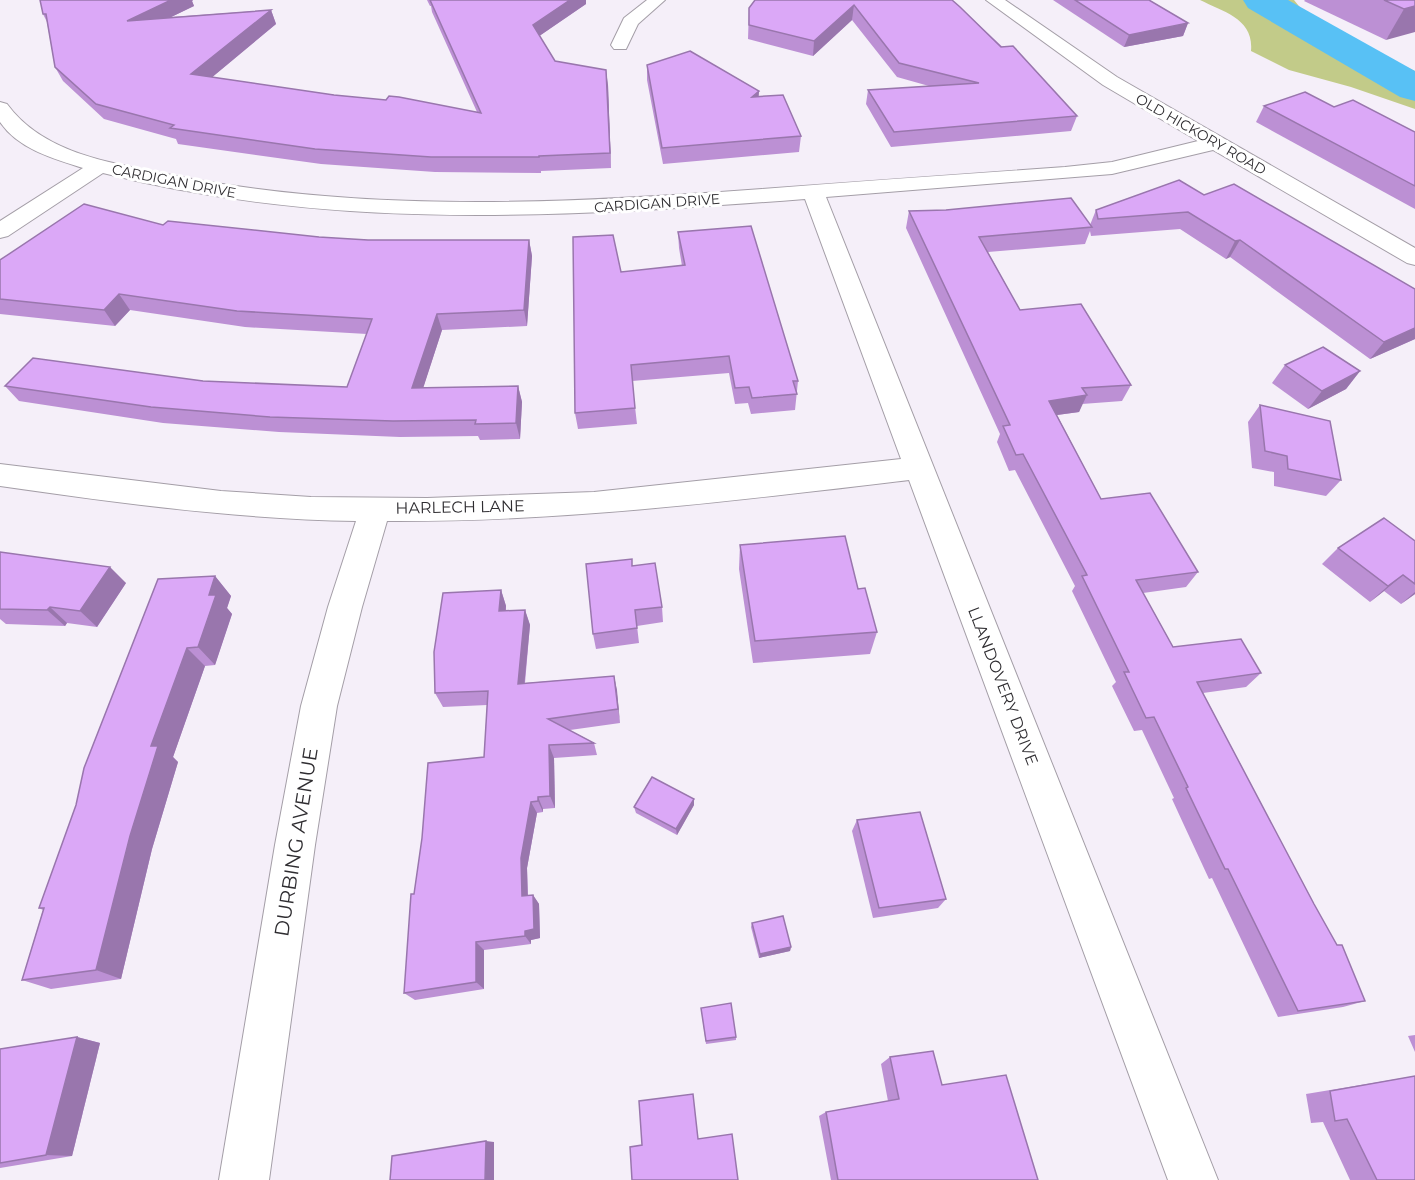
<svg xmlns="http://www.w3.org/2000/svg" width="1415" height="1180" font-family="Montserrat,sans-serif">
<style>
.green{fill:#c2cb89}
.lines{fill:none;stroke-linecap:round;stroke-linejoin:round}
.river{fill:#58c1f5;fill-rule:evenodd}
.minor-casing{stroke:#a49ea7;stroke-width:2}
.minor{fill:#fff;fill-rule:evenodd}
.wall{fill:#bc90d4}
.shaded-wall{fill:#9976ad}
.building{fill:#dba8f7;stroke:#9976ad;stroke-width:1.5}
.labels{text-anchor:middle;dominant-baseline:central;stroke-width:6;stroke-linejoin:round;paint-order:stroke}
.far-street-label{font-size:14px;fill:#2f2d31;stroke:#fff}
.street-label{font-size:16px;fill:#2f2d31;stroke:#fff}
.near-street-label{font-size:20px;fill:#2f2d31;stroke:#fff}
</style>
<rect width="100%" height="100%" fill="#f5eff9"/>
<path class="green" d="M 1200,0 L 1294,0 C 1319,34 1377,53 1415,71 L 1415,109 L 1351,87 L 1289,70 L 1251,51 C 1254,19 1224,12 1200,0 Z"/>
<g class="lines">
<path class="river" d="M 1243,0 L 1288,0 L 1415,71 L 1415,101 L 1400,97 L 1248,8 Z"/>
<g class="minor-casing">
<g id="minor">
<path d="M 647,0 L 665,0 L 638,24 L 626,49 L 614,49 L 611,45 L 624,18 Z"/>
<path d="M 986,0 L 1005,0 L 1117,77 L 1415,248 L 1415,265 L 1407,263 L 1213,150 L 1112,174 L 826,197 L 1218,1180 L 1168,1180 L 909,480 C 733,501 564,522 387,521 L 362,607 L 337,706 L 315,845 L 269,1180 L 219,1180 L 275,845 L 301,706 L 328,607 L 356,521 C 236,519 118,503 0,486 L 0,464 L 221,491 L 311,497 L 427,498 L 594,492 L 901,459 L 805,199 C 570,217 334,232 103,173 L 8,236 L 0,238 L 0,221 L 83,168 C 54,159 18,149 0,122 L 0,102 L 7,104 C 42,152 106,162 161,173 C 360,214 561,204 762,189 C 863,181 964,174 1065,167 L 1112,162 L 1198,141 L 1103,85 Z"/>
</g>
</g>
<use href="#minor" class="minor"/>
</g>
<g class="wall">
<path d="M 40,0 L 193,0 L 192,1 L 194,6 L 171,17 L 271,10 L 276,24 L 212,77 L 334,95 L 477,112 L 432,12 L 431,6 L 430,6 L 427,0 L 586,0 L 586,4 L 539,36 L 555,61 L 608,85 L 611,168 L 541,171 L 541,173 L 435,172 L 321,164 L 178,144 L 176,139 L 104,119 L 63,81 L 55,67 L 47,22 L 43,14 Z"/>
<path d="M 952,0 L 1077,116 L 1071,131 L 891,147 L 866,104 L 868,90 L 929,86 L 897,77 L 852,20 L 813,56 L 748,39 L 749,8 Z"/>
<path d="M 1053,0 L 1149,0 L 1188,23 L 1183,36 L 1124,47 Z"/>
<path d="M 1305,0 L 1415,0 L 1386,40 L 1304,1 Z"/>
<path d="M 647,65 L 759,91 L 758,97 L 801,136 L 799,152 L 663,164 L 647,80 Z"/>
<path d="M 1264,106 L 1334,107 L 1415,132 L 1415,209 L 1256,122 Z"/>
<path d="M 1179,180 L 1415,339 L 1370,359 L 1230,257 L 1226,259 L 1180,229 L 1091,236 L 1090,231 L 1085,244 L 988,252 L 1020,310 L 1131,385 L 1122,401 L 1082,404 L 1079,412 L 1057,415 L 1101,499 L 1198,572 L 1186,587 L 1143,593 L 1173,647 L 1261,673 L 1246,687 L 1203,693 L 1365,1001 L 1343,1007 L 1278,1017 L 1212,878 L 1209,879 L 1183,823 L 1172,799 L 1174,798 L 1142,730 L 1134,731 L 1112,686 L 1116,682 L 1072,591 L 1075,586 L 1015,470 L 1009,471 L 997,442 L 1000,434 L 906,228 L 909,211 L 1090,225 L 1096,210 Z"/>
<path d="M 163,225 L 319,237 L 368,240 L 529,240 L 532,256 L 527,326 L 442,330 L 423,388 L 518,386 L 522,402 L 520,439 L 480,440 L 478,436 L 400,437 L 279,432 L 163,423 L 19,401 L 5,386 L 203,381 L 347,387 L 367,334 L 245,327 L 130,310 L 115,326 L 0,314 L 0,260 Z"/>
<path d="M 678,232 L 798,381 L 795,410 L 751,414 L 748,403 L 735,404 L 729,373 L 632,381 L 637,424 L 578,429 L 575,413 L 621,272 L 682,266 L 679,248 Z"/>
<path d="M 1285,365 L 1360,371 L 1346,389 L 1308,409 L 1272,383 Z"/>
<path d="M 1260,405 L 1341,480 L 1326,496 L 1274,486 L 1274,472 L 1252,468 L 1248,422 Z"/>
<path d="M 1415,541 L 1415,594 L 1401,604 L 1384,591 L 1370,602 L 1322,564 L 1338,548 Z"/>
<path d="M 740,545 L 858,589 L 877,632 L 870,654 L 753,663 L 739,569 Z"/>
<path d="M 0,552 L 126,583 L 97,627 L 67,623 L 65,626 L 6,624 L 0,619 Z"/>
<path d="M 633,566 L 662,607 L 663,622 L 637,626 L 639,643 L 596,649 L 593,634 Z"/>
<path d="M 215,576 L 231,596 L 227,608 L 232,614 L 215,665 L 205,666 L 173,757 L 178,762 L 152,849 L 121,979 L 51,989 L 22,980 L 43,910 L 39,908 Z"/>
<path d="M 501,590 L 506,606 L 506,610 L 525,610 L 530,625 L 525,683 L 614,676 L 620,723 L 570,730 L 594,743 L 597,755 L 554,758 L 555,808 L 543,809 L 543,812 L 537,813 L 527,868 L 528,896 L 533,895 L 539,904 L 540,938 L 531,940 L 531,944 L 484,950 L 484,989 L 415,1000 L 404,993 L 414,894 L 484,757 L 487,705 L 443,707 L 435,693 Z"/>
<path d="M 694,805 L 677,835 L 636,813 L 634,807 Z"/>
<path d="M 857,820 L 946,899 L 938,908 L 873,918 L 852,831 Z"/>
<path d="M 752,923 L 791,947 L 790,951 L 759,958 L 751,927 Z"/>
<path d="M 701,1008 L 736,1037 L 736,1040 L 706,1044 Z"/>
<path d="M 1415,1035 L 1415,1052 L 1408,1036 Z"/>
<path d="M 77,1037 L 100,1043 L 72,1156 L 0,1168 L 0,1049 Z"/>
<path d="M 890,1057 L 942,1085 L 1038,1180 L 831,1180 L 819,1116 L 826,1112 L 888,1101 L 881,1064 Z"/>
<path d="M 1415,1076 L 1415,1180 L 1350,1180 L 1323,1122 L 1311,1123 L 1306,1094 Z"/>
</g>
<g class="shaded-wall">
<path d="M 171,0 L 193,0 L 192,1 L 194,6 L 134,35 L 127,21 Z"/>
<path d="M 570,0 L 586,0 L 586,4 L 535,39 L 533,25 Z"/>
<path d="M 854,5 L 852,20 L 813,56 L 814,41 Z"/>
<path d="M 1415,6 L 1415,32 L 1386,40 L 1404,9 Z"/>
<path d="M 271,10 L 276,24 L 198,89 L 191,74 Z"/>
<path d="M 1188,23 L 1183,36 L 1124,47 L 1129,35 Z"/>
<path d="M 606,70 L 608,85 L 611,168 L 610,153 Z"/>
<path d="M 759,91 L 758,107 L 752,97 Z"/>
<path d="M 529,240 L 532,256 L 527,326 L 524,310 Z"/>
<path d="M 1240,240 L 1230,257 L 1226,259 L 1235,241 Z"/>
<path d="M 119,294 L 130,310 L 115,326 L 104,310 Z"/>
<path d="M 437,314 L 442,330 L 418,404 L 412,388 Z"/>
<path d="M 1415,328 L 1415,339 L 1370,359 L 1384,342 Z"/>
<path d="M 1360,371 L 1346,389 L 1308,409 L 1322,391 Z"/>
<path d="M 518,386 L 522,402 L 520,439 L 516,423 Z"/>
<path d="M 1087,395 L 1079,412 L 1042,417 L 1049,401 Z"/>
<path d="M 110,567 L 126,583 L 97,627 L 80,611 Z"/>
<path d="M 1403,575 L 1384,591 L 1370,602 L 1388,586 Z"/>
<path d="M 215,576 L 231,596 L 227,608 L 232,614 L 215,665 L 198,647 L 209,595 Z"/>
<path d="M 501,590 L 506,606 L 504,626 L 499,611 Z"/>
<path d="M 1415,592 L 1415,594 L 1401,604 Z"/>
<path d="M 50,607 L 67,623 L 65,626 L 47,610 Z"/>
<path d="M 525,610 L 530,625 L 523,698 L 518,684 Z"/>
<path d="M 187,648 L 205,666 L 173,757 L 178,762 L 152,849 L 121,979 L 96,970 L 151,746 Z"/>
<path d="M 614,676 L 617,690 L 620,723 L 618,709 Z"/>
<path d="M 549,745 L 554,758 L 555,808 L 550,796 Z"/>
<path d="M 538,797 L 543,809 L 543,812 L 538,801 Z"/>
<path d="M 694,799 L 694,805 L 677,835 L 676,829 Z"/>
<path d="M 531,802 L 537,813 L 527,868 L 528,906 L 522,896 L 521,858 Z"/>
<path d="M 533,895 L 539,904 L 540,938 L 531,940 L 531,944 L 525,936 L 525,931 Z"/>
<path d="M 476,942 L 484,950 L 484,989 L 476,982 Z"/>
<path d="M 791,947 L 790,951 L 759,958 L 760,954 Z"/>
<path d="M 77,1037 L 100,1043 L 72,1156 L 46,1155 Z"/>
<path d="M 486,1141 L 494,1142 L 494,1180 L 485,1180 Z"/>
</g>
<g class="building">
<path d="M 40,0 L 171,0 L 127,21 L 271,10 L 191,74 L 334,95 L 386,100 L 389,96 L 399,97 L 481,113 L 430,0 L 570,0 L 533,25 L 555,61 L 606,70 L 610,153 L 539,156 L 539,157 L 431,157 L 315,149 L 170,128 L 174,125 L 96,104 L 55,67 L 46,14 L 43,14 Z"/>
<path d="M 755,0 L 952,0 L 960,7 L 1001,47 L 1013,46 L 1077,116 L 894,132 L 868,90 L 979,83 L 899,63 L 854,5 L 814,41 L 749,25 L 749,8 Z"/>
<path d="M 1075,0 L 1149,0 L 1188,23 L 1129,35 Z"/>
<path d="M 1384,0 L 1415,0 L 1415,6 L 1404,9 Z"/>
<path d="M 690,51 L 759,91 L 752,97 L 783,95 L 801,136 L 662,148 L 647,65 Z"/>
<path d="M 1305,92 L 1334,107 L 1353,100 L 1415,132 L 1415,186 L 1264,106 Z"/>
<path d="M 1179,180 L 1204,195 L 1234,184 L 1415,289 L 1415,328 L 1384,342 L 1240,240 L 1235,241 L 1188,212 L 1098,219 L 1096,210 Z"/>
<path d="M 1071,198 L 1092,227 L 979,237 L 1020,310 L 1081,304 L 1131,385 L 1082,388 L 1087,395 L 1049,401 L 1101,499 L 1150,493 L 1198,572 L 1136,580 L 1173,647 L 1241,639 L 1261,673 L 1197,682 L 1314,904 L 1337,945 L 1342,945 L 1365,1001 L 1298,1011 L 1228,869 L 1225,869 L 1186,788 L 1188,787 L 1154,717 L 1146,718 L 1124,672 L 1129,672 L 1082,576 L 1087,575 L 1023,454 L 1016,455 L 1003,426 L 1010,425 L 909,211 L 946,210 Z"/>
<path d="M 84,204 L 163,225 L 168,221 L 319,237 L 368,240 L 529,240 L 524,310 L 437,314 L 412,388 L 518,386 L 516,423 L 475,424 L 476,420 L 393,421 L 270,417 L 151,407 L 5,386 L 33,358 L 203,381 L 347,387 L 372,319 L 237,311 L 119,294 L 104,310 L 0,299 L 0,260 Z"/>
<path d="M 751,226 L 798,381 L 793,381 L 797,394 L 752,398 L 749,387 L 735,388 L 729,356 L 631,365 L 635,408 L 575,413 L 573,237 L 613,235 L 621,272 L 685,265 L 678,232 Z"/>
<path d="M 1323,347 L 1360,371 L 1322,391 L 1285,365 Z"/>
<path d="M 1260,405 L 1330,421 L 1341,480 L 1288,469 L 1287,456 L 1265,451 Z"/>
<path d="M 1384,518 L 1415,541 L 1415,584 L 1403,575 L 1388,586 L 1338,548 Z"/>
<path d="M 845,536 L 858,589 L 865,588 L 877,632 L 755,641 L 740,545 Z"/>
<path d="M 0,552 L 110,567 L 80,611 L 50,607 L 47,610 L 0,609 Z"/>
<path d="M 632,559 L 632,566 L 655,563 L 662,607 L 635,610 L 637,628 L 593,634 L 586,564 Z"/>
<path d="M 215,576 L 209,595 L 216,595 L 198,647 L 187,648 L 151,746 L 158,746 L 130,836 L 96,970 L 22,980 L 44,908 L 39,908 L 76,805 L 84,768 L 158,579 Z"/>
<path d="M 501,590 L 499,611 L 525,610 L 518,684 L 614,676 L 618,709 L 548,719 L 594,743 L 549,745 L 550,796 L 538,797 L 538,801 L 531,802 L 521,858 L 522,896 L 533,895 L 534,929 L 525,931 L 525,936 L 476,942 L 476,982 L 404,993 L 411,894 L 414,894 L 422,838 L 428,763 L 484,757 L 488,691 L 435,693 L 434,652 L 443,593 Z"/>
<path d="M 652,777 L 694,799 L 676,829 L 634,807 Z"/>
<path d="M 920,812 L 946,899 L 879,908 L 857,820 Z"/>
<path d="M 783,916 L 791,947 L 760,954 L 752,923 Z"/>
<path d="M 731,1003 L 736,1037 L 706,1041 L 701,1008 Z"/>
<path d="M 77,1037 L 46,1155 L 0,1163 L 0,1049 Z"/>
<path d="M 933,1051 L 942,1085 L 1006,1075 L 1038,1180 L 838,1180 L 826,1112 L 899,1099 L 890,1057 Z"/>
<path d="M 1415,1076 L 1415,1180 L 1377,1180 L 1347,1119 L 1335,1121 L 1330,1091 Z"/>
<path d="M 693,1094 L 698,1139 L 732,1134 L 738,1180 L 632,1180 L 630,1147 L 642,1145 L 639,1101 Z"/>
<path d="M 486,1141 L 485,1180 L 390,1180 L 392,1156 Z"/>
</g>
<g class="labels">
<g class="far-street-label">
<text transform="translate(1201 134) rotate(30)">OLD HICKORY ROAD</text>
<text transform="translate(174 181) rotate(11)">CARDIGAN DRIVE</text>
<text transform="translate(657 203) rotate(-4)">CARDIGAN DRIVE</text>
</g>
<g class="street-label">
<text transform="translate(460 507) rotate(-1)">HARLECH LANE</text>
<text transform="translate(1003 686) rotate(69)">LLANDOVERY DRIVE</text>
</g>
<g class="near-street-label">
<text transform="translate(296 842) rotate(-81)">DURBING AVENUE</text>
</g>
</g>
</svg>
